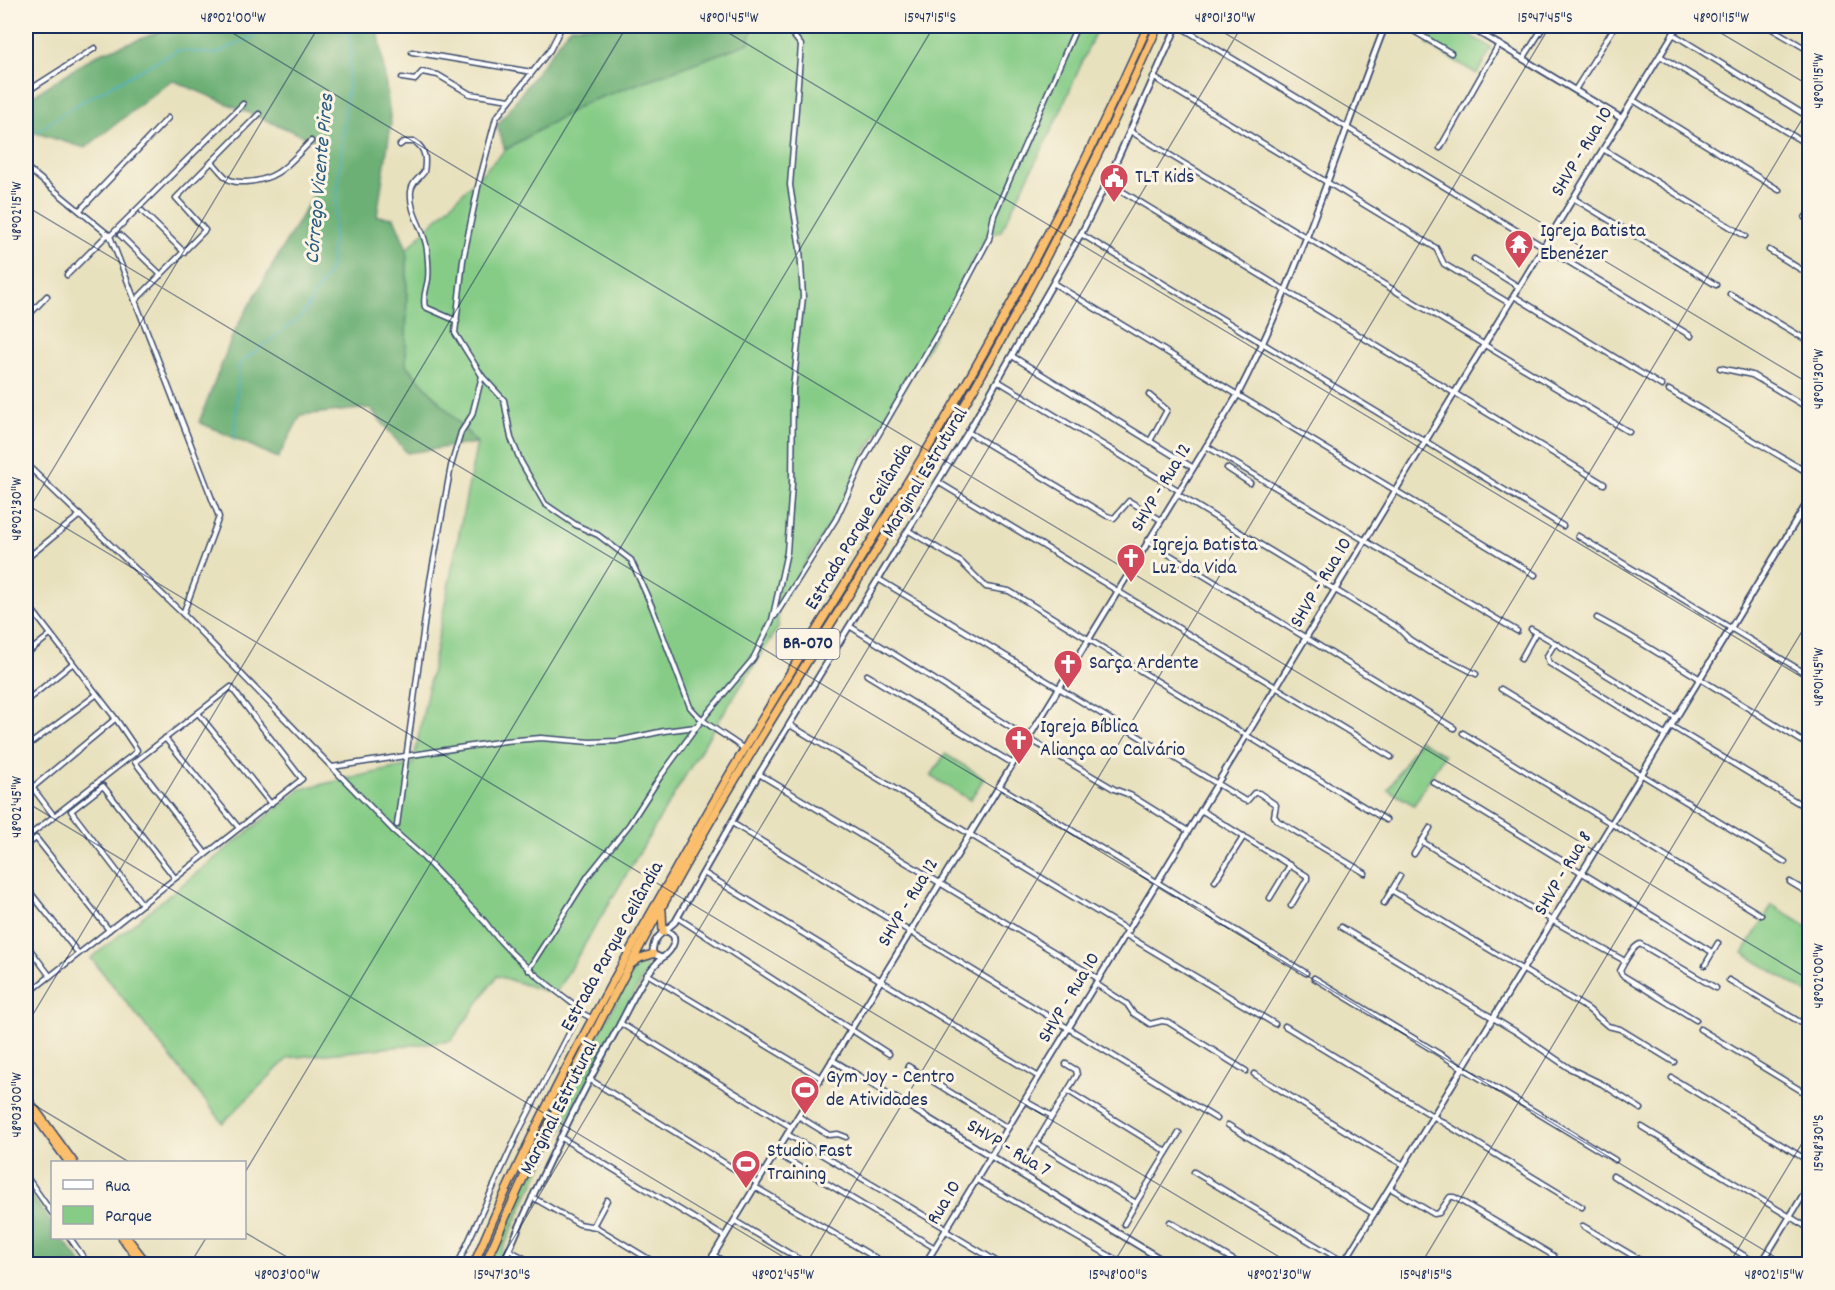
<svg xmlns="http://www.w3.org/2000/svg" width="1835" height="1290" font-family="Dekko,sans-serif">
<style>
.green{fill:#86cc87;stroke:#507e72;stroke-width:1.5}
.forest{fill:#6cb074;stroke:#447069;stroke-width:1.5}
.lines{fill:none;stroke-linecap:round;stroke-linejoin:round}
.stream{stroke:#46afc5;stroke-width:1.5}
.minor-casing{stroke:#3a4a6c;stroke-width:7}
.tertiary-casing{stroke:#3a4a6c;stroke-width:8}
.trunk-casing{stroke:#3a4a6c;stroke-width:9}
.motorway-casing{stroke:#3a4a6c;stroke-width:10}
.minor{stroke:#fff;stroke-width:4}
.tertiary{stroke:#fff;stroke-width:4.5}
.trunk{stroke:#fabe6d;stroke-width:6}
.motorway{stroke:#fabe6d;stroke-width:7}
.ticks{fill:none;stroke:#1b2f5e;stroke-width:1.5;stroke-opacity:0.45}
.labels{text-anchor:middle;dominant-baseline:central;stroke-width:6;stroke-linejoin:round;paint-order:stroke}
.shield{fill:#fcf5e5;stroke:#5e6a86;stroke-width:1.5}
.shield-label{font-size:18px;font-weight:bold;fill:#1b2f5e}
.street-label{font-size:20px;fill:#1b2f5e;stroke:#fcf5e5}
.poi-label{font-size:20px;fill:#1b2f5e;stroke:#fcf5e5;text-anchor:start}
.water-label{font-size:21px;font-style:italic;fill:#2a5c82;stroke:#fcf5e5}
.neatline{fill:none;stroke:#1b2f5e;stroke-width:2}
.ticks-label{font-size:15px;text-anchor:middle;fill:#1b2f5e}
</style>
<rect width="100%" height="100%" fill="#fcf5e5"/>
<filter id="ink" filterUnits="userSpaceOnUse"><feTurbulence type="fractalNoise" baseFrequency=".0167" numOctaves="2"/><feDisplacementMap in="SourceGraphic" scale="12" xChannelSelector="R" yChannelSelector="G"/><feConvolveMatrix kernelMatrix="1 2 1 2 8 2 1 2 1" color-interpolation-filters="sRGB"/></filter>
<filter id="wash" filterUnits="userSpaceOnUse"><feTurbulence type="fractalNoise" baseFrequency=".008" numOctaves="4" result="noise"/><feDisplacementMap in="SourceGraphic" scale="24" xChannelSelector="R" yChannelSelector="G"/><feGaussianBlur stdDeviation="1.35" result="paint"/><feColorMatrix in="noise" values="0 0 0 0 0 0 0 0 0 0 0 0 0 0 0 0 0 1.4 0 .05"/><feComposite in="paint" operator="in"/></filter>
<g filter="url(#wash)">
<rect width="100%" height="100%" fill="#e8e1be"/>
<g class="green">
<path d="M 753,26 L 1098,26 L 1058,117 L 1001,231 L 986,236 L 927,349 L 862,458 L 842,504 L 778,608 L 778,628 L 709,736 L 555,994 L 497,976 L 451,1041 L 288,1058 L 223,1123 L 91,958 L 301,789 L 413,764 L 477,443 L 406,365 L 407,249 L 505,150 L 585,103 L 748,43 Z"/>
<path d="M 1438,26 L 1454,26 L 1492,48 L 1477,74 L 1427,44 Z"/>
<path d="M 1419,740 L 1444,755 L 1414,805 L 1388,790 Z"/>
<path d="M 945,754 L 984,778 L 970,800 L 931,776 Z"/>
<path d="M 1772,905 L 1809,928 L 1809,994 L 1743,953 Z"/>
<path d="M 645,964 L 647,970 L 528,1194 L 496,1264 L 488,1264 C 532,1165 580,1066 633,971 L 638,965 Z"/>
</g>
<g class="forest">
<path d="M 176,26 L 378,26 L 391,124 L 377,216 L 394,218 L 407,249 L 406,365 L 477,443 L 407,453 L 370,408 L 301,415 L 278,458 L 199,422 L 234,332 L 321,182 L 315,141 L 172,80 L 85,148 L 26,130 L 26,100 L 98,54 Z"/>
<path d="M 571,26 L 753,26 L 749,43 L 585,103 L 505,150 L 497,126 Z"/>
<path d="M 26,1187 L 52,1224 L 52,1238 L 62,1238 L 82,1264 L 26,1264 Z"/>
</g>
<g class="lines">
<g class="stream">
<path d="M 37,132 L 76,105 L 178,50 L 215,54 L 259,34 L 272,26"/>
<path d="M 234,441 L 239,364 L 301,317 L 330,270 L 351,51 L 350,26"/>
</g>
</g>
</g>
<g filter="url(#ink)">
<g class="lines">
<g class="minor-casing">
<g id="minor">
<path d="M 562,26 L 550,50 L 496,118 L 479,182 L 463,260 L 455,333 L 482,376 L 504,400 L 511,438 L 521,462 L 545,504 L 576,525 L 598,535 L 631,560 L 652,607 L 690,707 C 705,726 725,734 744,749"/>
<path d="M 1179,26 L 1691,336"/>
<path d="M 1405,26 L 1451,53"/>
<path d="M 1767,26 L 1810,51"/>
<path d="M 1247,28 L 1249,26"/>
<path d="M 1478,31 L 1481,26"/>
<path d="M 1673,34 L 1810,118"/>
<path d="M 412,52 L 532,72"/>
<path d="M 1660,56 L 1810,146"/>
<path d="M 1523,59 L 1544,26"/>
<path d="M 1153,77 L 1436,248 L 1444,264 L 1509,303"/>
<path d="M 402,78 L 415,80 L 422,72 L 438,75 L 470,94 L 510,100"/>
<path d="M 1575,90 L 1615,26"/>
<path d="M 26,92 L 95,48"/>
<path d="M 1633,100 L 1779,190"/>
<path d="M 1130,131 L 1629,432"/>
<path d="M 400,145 L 404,142 L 415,142 C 426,149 426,160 424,172 C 419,179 412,182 411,191 C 409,214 425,229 427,250 C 428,259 429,270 428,279 C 427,288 422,297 425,307 L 457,321"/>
<path d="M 1440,148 L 1499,44"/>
<path d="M 1603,149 L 1745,236"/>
<path d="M 212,162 C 217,167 222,175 228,179 C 234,183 239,182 246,182 C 279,180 289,163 311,141"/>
<path d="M 26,167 L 110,236 L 219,517 L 183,614"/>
<path d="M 1107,182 L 1604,484"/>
<path d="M 1573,198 L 1716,285"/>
<path d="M 80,210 L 168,118"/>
<path d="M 142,211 L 184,252"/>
<path d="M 1805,218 L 1810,211"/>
<path d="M 1081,234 L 1425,441 L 1563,526"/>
<path d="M 120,235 L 161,275"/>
<path d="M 110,236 L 243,104"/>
<path d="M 1769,250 L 1810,275"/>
<path d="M 1474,259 L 1519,287"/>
<path d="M 67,275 L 108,234"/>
<path d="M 1053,283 L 1535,575"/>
<path d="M 1730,294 L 1810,342"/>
<path d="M 1514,296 L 1662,386"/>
<path d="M 135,301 L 205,230 L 176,198 L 259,114"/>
<path d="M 26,318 L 47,296"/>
<path d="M 1012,356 L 1192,467"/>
<path d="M 1720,368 L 1752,375 L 1810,409"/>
<path d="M 998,381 L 1178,490"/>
<path d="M 1669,390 L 1810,474"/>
<path d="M 1149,395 L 1167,410 L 1150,441"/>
<path d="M 968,432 L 1107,516 L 1114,518 L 1129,501 L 1161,520"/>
<path d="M 1206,446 L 1517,631"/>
<path d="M 26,464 L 183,614 L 394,831 L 420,854 L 485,922 C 510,957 543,981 576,1006 L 577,1015 L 575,1022 L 519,1131 L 458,1264"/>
<path d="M 1227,468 L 1250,483"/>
<path d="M 938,482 L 1391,757"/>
<path d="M 1177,494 L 1398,628 L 1409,639 L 1429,652 L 1449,660 L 1476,674"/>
<path d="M 909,531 L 961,562 L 986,587 L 1009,591 L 1386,820"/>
<path d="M 1578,536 L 1810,676"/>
<path d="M 1147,541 L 1454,728"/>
<path d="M 26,559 L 80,515"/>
<path d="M 880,580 L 1244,800 L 1247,801 L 1254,793 L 1259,793 L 1276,805 L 1274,816 L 1278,821 L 1365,873"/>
<path d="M 26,602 L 116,719 L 137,750 L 135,753 L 26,838"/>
<path d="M 775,616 L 836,519 L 863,461 L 953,307 L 989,239 L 994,215 L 1077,26"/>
<path d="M 1597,618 L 1630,636 L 1810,746"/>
<path d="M 851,627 L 1021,734 L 1114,789 L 1130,795 L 1188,831"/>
<path d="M 1531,629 L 1555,643"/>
<path d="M 26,654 L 50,635"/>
<path d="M 1521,659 L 1536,632"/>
<path d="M 867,675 L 1012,763"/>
<path d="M 1501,689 L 1785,862"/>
<path d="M 26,701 L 72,664"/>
<path d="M 198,713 L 271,804"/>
<path d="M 790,725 L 1129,931"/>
<path d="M 1671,726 L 1810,810"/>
<path d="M 1463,733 L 1761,915"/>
<path d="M 1665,735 L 1549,663 L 1547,656 L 1555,643 L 1676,718"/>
<path d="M 165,738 L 239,828"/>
<path d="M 26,747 L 96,695"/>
<path d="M 332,767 L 505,741 L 541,738 L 590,742 L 617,741 L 664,731 L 696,727"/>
<path d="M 759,774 L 1099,979"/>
<path d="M 26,779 L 54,816"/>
<path d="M 1433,782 L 1712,952"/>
<path d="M 999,786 L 1306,973"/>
<path d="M 26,793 L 115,719"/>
<path d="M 1201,810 L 1307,876 L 1307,879 L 1291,906"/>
<path d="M 732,823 L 1217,1119"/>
<path d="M 397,825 L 430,581 L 451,466 L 461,432 L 472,415 L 482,376"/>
<path d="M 1421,841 L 1553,921 L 1625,961"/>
<path d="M 26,846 L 36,838 L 109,930"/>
<path d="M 1414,854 L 1430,828"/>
<path d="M 704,873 L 1039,1077"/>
<path d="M 1215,881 L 1244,836"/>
<path d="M 1790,882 L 1810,894"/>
<path d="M 26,887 L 78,953"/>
<path d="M 1391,890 L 1588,1009 L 1608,1026 L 1620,1029 L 1674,1062"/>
<path d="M 1270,898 L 1290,865"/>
<path d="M 1384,903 L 1400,876"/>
<path d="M 142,904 L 71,811 L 103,786 L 175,878"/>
<path d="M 678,918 L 889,1054"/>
<path d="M 1341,927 L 1518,1033 L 1569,1068 L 1602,1084 L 1641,1109"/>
<path d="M 1126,935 L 1275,1024"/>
<path d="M 26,944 L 50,976"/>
<path d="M 1705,965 L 1718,943"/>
<path d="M 528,970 L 588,876 L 629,825 L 660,777 L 701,721 L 753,659 L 772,620 L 787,552 L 792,484 L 793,389 L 803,297 L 800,249 L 790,185 L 801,45 L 786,26"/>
<path d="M 647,974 L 821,1078"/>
<path d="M 1314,978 L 1615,1160"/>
<path d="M 1729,980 L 1810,1028"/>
<path d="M 1096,984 L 1127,1004 L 1133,1013 L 1150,1024 L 1162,1021 L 1168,1022 L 1246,1071"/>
<path d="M 26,995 L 302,779 L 231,687 L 135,762 L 206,854"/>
<path d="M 578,1011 L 591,1018"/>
<path d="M 1696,1020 L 1622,975 L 1620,971 C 1625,962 1631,948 1640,944 L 1716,988"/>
<path d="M 620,1023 L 791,1127"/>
<path d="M 1285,1026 L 1582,1207"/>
<path d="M 1700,1029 L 1810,1096"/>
<path d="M 908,1066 L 1008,1128"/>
<path d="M 1254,1074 C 1305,1104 1352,1138 1404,1165"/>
<path d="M 1672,1078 L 1810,1162"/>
<path d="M 589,1079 L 757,1183"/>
<path d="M 1025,1101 L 1052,1116"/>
<path d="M 798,1116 L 829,1135 L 838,1134 L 846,1137"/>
<path d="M 1228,1125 L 1374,1214"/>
<path d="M 1642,1127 L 1810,1229"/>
<path d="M 787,1134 L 947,1229"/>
<path d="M 560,1137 L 725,1237"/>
<path d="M 1036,1143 L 1136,1203 L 1167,1152 L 1068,1091"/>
<path d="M 1167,1152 L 1179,1133"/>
<path d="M 776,1153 L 935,1248"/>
<path d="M 1024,1163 L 1077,1075 L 1076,1070 L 1066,1064"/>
<path d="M 1194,1172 L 1347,1264"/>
<path d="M 26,1176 L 52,1213"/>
<path d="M 1613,1176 L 1758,1264"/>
<path d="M 977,1180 L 1122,1263"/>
<path d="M 755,1187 L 886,1264"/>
<path d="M 1390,1188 L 1434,1214 L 1439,1213 L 1450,1197 L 1454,1197 L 1554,1256"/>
<path d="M 532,1197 L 579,1224 L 596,1227 L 657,1264"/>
<path d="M 735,1221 L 807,1264"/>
<path d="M 1170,1222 L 1240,1264"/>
<path d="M 1124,1224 L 1136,1203"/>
<path d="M 593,1226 L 607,1200"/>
<path d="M 1583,1226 L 1647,1264"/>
<path d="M 946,1231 L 1001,1264"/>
<path d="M 70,1238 L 88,1264"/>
<path d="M 509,1250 L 535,1264"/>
<path d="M 713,1255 L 729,1264"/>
</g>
</g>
<g class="tertiary-casing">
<g id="tertiary">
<path d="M 1468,26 L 1621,118"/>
<path d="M 665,931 C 682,935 672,951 662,958 L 653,954 C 651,938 664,932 675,922 L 759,774 L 968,432 L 1081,234 L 1107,182 L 1177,26"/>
<path d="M 832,1060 L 1169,1264"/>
<path d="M 503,1264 C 537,1184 574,1107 616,1031 C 630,1006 641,977 662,958"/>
<path d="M 708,1264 L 1237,396 C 1298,278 1337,149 1385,26"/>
<path d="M 925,1264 L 1678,26"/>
<path d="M 1343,1264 L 1810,498"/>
<path d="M 1761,1264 L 1810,1184"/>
</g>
</g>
<g class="trunk-casing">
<g id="trunk">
<path d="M 26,1096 L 74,1162"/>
<path d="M 26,1104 L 68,1162"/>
<path d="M 122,1238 L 141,1264"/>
<path d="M 128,1238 L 148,1264"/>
</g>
</g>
<g class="motorway-casing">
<g id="motorway">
<path d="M 662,911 L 663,932"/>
<path d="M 630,965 L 640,958 L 653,954"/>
<path d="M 474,1264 C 527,1136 594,1013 663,892 C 690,844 716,796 744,750 C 812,633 886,521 954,404 C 1026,282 1090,155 1148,26"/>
<path d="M 485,1264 C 552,1108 631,957 717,810 C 796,676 882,545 961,411 C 1034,286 1099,157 1158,26"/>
</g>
</g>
<use href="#minor" class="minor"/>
<use href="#tertiary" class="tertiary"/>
<use href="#trunk" class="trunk"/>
<use href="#motorway" class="motorway"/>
</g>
</g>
<path class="ticks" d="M 221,26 L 1810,980M 717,26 L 1810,682M 1213,26 L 1810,384M 1709,26 L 1810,86M 26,206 L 1787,1264M 26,504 L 1291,1264M 26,514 L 319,26M 26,802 L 795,1264M 26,1026 L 627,26M 26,1100 L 129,1162M 244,1174 L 934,26M 244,1232 L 299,1264M 190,1264 L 206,1238M 498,1264 L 1242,26M 806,1264 L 1550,26M 1113,1264 L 1810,106M 1421,1264 L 1810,618M 1729,1264 L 1810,1130"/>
<defs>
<g id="civic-pin" transform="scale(1.5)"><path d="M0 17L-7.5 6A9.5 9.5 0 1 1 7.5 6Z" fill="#d1495b" stroke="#fcf5e5"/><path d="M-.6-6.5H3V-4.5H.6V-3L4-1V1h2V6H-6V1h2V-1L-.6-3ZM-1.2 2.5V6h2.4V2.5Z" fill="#fff"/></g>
<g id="temple-pin" transform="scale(1.5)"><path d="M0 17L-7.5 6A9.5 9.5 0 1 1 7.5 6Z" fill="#d1495b" stroke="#fcf5e5"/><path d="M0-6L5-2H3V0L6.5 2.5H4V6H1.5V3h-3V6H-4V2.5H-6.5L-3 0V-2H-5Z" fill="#fff"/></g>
<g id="church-pin" transform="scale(1.5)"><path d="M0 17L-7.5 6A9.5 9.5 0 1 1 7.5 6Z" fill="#d1495b" stroke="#fcf5e5"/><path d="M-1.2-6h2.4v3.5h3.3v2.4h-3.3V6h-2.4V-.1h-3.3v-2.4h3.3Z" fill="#fff"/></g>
<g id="stadium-pin" transform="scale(1.5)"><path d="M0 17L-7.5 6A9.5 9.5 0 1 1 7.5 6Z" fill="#d1495b" stroke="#fcf5e5"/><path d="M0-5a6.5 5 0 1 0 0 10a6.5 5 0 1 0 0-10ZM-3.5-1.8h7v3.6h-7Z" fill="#fff"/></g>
</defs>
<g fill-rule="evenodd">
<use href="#civic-pin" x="1114" y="178"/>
<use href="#temple-pin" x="1519" y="244"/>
<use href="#church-pin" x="1131" y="558"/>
<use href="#church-pin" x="1068" y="664"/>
<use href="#church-pin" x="1019" y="740"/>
<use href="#stadium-pin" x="805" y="1090"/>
<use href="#stadium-pin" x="746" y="1164"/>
</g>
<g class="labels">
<rect class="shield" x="776.5" y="629" width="63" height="30" rx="4.5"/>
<g class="shield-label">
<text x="808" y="644">BR-070</text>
</g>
<g class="street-label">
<text transform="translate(1583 152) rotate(-59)">SHVP - Rua 10</text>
<text transform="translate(926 473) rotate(-59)">Marginal Estrutural</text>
<text transform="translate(1162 488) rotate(-59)">SHVP - Rua 12</text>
<text transform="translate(860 527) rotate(-59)">Estrada Parque Ceilândia</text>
<text transform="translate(1322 583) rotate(-59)">SHVP - Rua 10</text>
<text transform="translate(1564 874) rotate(-59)">SHVP - Rua 8</text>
<text transform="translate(909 903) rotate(-59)">SHVP - Rua 12</text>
<text transform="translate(613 947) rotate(-61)">Estrada Parque Ceilândia</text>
<text transform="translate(1070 998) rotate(-59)">SHVP - Rua 10</text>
<text transform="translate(560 1108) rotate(-63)">Marginal Estrutural</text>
<text transform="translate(1008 1149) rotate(31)">SHVP - Rua 7</text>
<text transform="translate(945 1203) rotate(-59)">Rua 10</text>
</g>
<g class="poi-label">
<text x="1135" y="178">TLT Kids</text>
<text x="1540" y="232">Igreja Batista<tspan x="1540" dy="23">Ebenézer</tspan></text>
<text x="1152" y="546">Igreja Batista<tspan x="1152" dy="23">Luz da Vida</tspan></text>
<text x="1089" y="664">Sarça Ardente</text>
<text x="1040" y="728">Igreja Bíblica<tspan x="1040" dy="23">Aliança ao Calvário</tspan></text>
<text x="826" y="1078">Gym Joy - Centro<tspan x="826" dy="23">de Atividades</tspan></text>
<text x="767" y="1152">Studio Fast<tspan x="767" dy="23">Training</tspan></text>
</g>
<g class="water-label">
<text transform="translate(321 179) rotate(-85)">Córrego Vicente Pires</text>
</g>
</g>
<rect width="1835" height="1290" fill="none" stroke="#fcf5e5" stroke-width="66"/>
<rect x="51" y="1161" width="195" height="78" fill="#fcf5e5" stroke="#a2a6af" stroke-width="1.5"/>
<rect x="63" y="1180" width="30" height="9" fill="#ffffff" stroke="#a2a6af" stroke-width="1.5"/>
<text x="105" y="1191" font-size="18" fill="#1b2f5e">Rua</text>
<rect x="63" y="1206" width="30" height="18" fill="#86cc87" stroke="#a2a6af" stroke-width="1.5"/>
<text x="105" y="1221" font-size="18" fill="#1b2f5e">Parque</text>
<rect x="33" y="33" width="1769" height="1224" class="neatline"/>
<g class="ticks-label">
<text x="233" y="22">48°02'00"W</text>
<text x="729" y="22">48°01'45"W</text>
<text x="930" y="22">15°47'15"S</text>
<text x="1225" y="22">48°01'30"W</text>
<text x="1545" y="22">15°47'45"S</text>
<text x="1721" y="22">48°01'15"W</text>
<text transform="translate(1818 81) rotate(-90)" y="5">48°01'15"W</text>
<text transform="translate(16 211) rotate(-90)" y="5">48°02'15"W</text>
<text transform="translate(1818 379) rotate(-90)" y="5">48°01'30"W</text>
<text transform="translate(16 509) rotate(-90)" y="5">48°02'30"W</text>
<text transform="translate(1818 677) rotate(-90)" y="5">48°01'45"W</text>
<text transform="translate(16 807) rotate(-90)" y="5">48°02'45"W</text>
<text transform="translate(1818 976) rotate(-90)" y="5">48°02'00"W</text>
<text transform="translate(16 1105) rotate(-90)" y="5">48°03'00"W</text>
<text transform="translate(1818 1143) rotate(-90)" y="5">15°48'30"S</text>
<text x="287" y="1279">48°03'00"W</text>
<text x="502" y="1279">15°47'30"S</text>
<text x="783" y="1279">48°02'45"W</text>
<text x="1118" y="1279">15°48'00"S</text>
<text x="1279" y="1279">48°02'30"W</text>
<text x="1426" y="1279">15°48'15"S</text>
<text x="1774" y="1279">48°02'15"W</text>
</g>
</svg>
